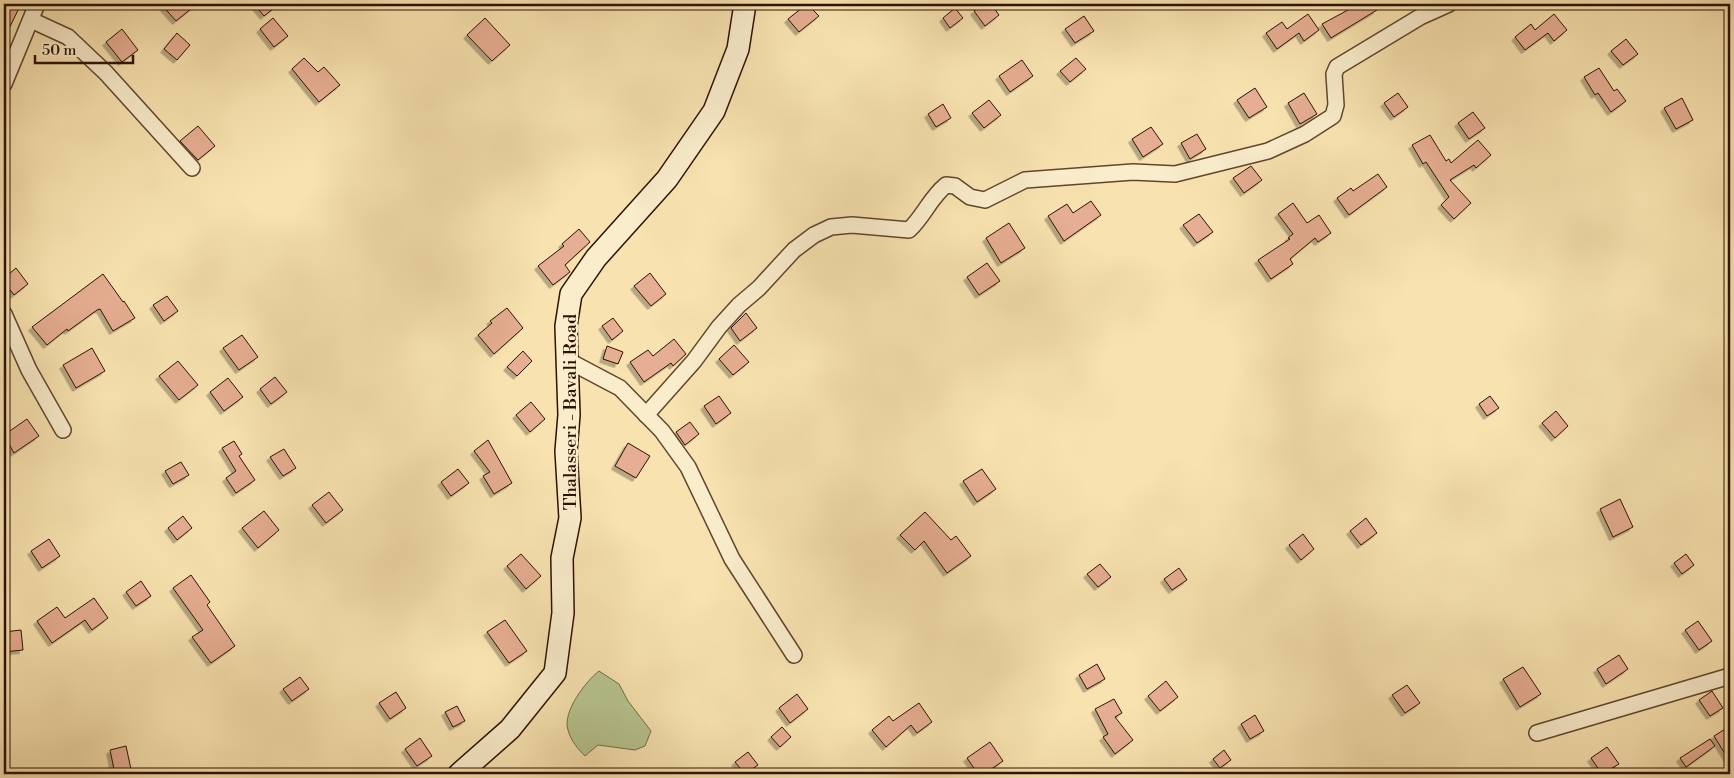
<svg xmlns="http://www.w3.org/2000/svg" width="1734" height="778" font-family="'Libre Bodoni',serif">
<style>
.green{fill:#b7c590;stroke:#726c49}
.building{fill:#e6ae92;stroke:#2d1202;filter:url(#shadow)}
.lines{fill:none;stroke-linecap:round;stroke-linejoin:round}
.minor-casing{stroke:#60462e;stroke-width:18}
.secondary-casing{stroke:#2d1202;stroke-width:24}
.minor{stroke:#faedcc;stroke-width:15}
.secondary{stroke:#faedcc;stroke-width:21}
.labels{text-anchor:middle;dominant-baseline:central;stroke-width:4.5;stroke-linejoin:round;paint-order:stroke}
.street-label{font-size:18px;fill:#2d1202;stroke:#faedcc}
</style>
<defs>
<filter id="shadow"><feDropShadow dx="-3.5" dy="3.5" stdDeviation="0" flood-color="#0004"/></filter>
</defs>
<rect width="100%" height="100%" fill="#f8e3b0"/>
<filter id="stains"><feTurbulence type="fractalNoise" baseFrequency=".004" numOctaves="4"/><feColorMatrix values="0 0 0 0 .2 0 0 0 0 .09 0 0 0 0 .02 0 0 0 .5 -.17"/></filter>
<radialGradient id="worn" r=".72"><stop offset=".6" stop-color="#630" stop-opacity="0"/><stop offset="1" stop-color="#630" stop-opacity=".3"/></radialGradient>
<path class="green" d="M 599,671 L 619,684 L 628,701 L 651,731 L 645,746 L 635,750 L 598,745 L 585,756 C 578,749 571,741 568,730 C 562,712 586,681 599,671 Z"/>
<g class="building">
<path d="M 4,4 L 21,4 L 4,39 Z"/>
<path d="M 161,4 L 197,4 L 176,21 Z"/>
<path d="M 254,4 L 279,4 L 264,16 Z"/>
<path d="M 807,4 L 819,16 L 799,32 L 788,19 Z"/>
<path d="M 985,4 L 991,4 L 999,15 L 985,26 L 974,11 Z"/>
<path d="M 1359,4 L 1373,4 L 1377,10 L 1331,38 L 1322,24 Z"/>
<path d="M 955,8 L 963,18 L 950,28 L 943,18 Z"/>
<path d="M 1308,14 L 1319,30 L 1304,41 L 1299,33 L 1277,49 L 1266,33 L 1282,22 L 1287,29 Z"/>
<path d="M 1554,14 L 1567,30 L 1554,41 L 1548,33 L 1525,50 L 1515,37 L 1531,24 L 1535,30 Z"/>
<path d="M 1084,16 L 1094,31 L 1075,43 L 1065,29 Z"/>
<path d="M 273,18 L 288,36 L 274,47 L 260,29 Z"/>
<path d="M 485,18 L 510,45 L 492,61 L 467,35 Z"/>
<path d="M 122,29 L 138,50 L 122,62 L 106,42 Z"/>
<path d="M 177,33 L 190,45 L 177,60 L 164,49 Z"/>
<path d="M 1626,39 L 1638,54 L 1623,65 L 1611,51 Z"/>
<path d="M 304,58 L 318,72 L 324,67 L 340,85 L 319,102 L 292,69 Z"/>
<path d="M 1076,58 L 1086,69 L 1070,82 L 1060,71 Z"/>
<path d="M 1022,60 L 1033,76 L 1010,92 L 999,76 Z"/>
<path d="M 1599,68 L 1614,91 L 1617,89 L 1626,101 L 1611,112 L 1598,93 L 1595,95 L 1584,77 Z"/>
<path d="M 1255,88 L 1267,107 L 1249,118 L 1237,100 Z"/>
<path d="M 1304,93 L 1317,114 L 1300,124 L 1288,103 Z"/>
<path d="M 1398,93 L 1408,107 L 1394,117 L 1384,103 Z"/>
<path d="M 1682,98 L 1693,120 L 1676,129 L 1664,108 Z"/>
<path d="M 989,100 L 1001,115 L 984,128 L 972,113 Z"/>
<path d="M 943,104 L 951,118 L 936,127 L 928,114 Z"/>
<path d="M 1473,112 L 1485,128 L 1469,139 L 1458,123 Z"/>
<path d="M 198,126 L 215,146 L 198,160 L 180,141 Z"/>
<path d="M 1151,127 L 1163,144 L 1143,157 L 1132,139 Z"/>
<path d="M 1197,134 L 1206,149 L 1190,159 L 1181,143 Z"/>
<path d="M 1430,135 L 1446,161 L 1449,159 L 1451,163 L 1478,140 L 1491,155 L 1476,168 L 1474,165 L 1450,180 L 1471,203 L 1454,219 L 1441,205 L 1449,197 L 1426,162 L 1423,164 L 1412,145 Z"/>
<path d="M 1251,166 L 1262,180 L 1244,193 L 1233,178 Z"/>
<path d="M 1378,174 L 1387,187 L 1349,215 L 1337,198 L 1351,188 L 1353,191 Z"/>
<path d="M 1091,201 L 1101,215 L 1064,241 L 1048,216 L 1067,204 L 1073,213 Z"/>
<path d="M 1293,203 L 1307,223 L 1319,215 L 1331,233 L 1318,242 L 1315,238 L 1290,259 L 1293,264 L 1271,279 L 1258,260 L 1290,239 L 1288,238 L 1293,234 L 1278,214 Z"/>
<path d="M 1199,214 L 1213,232 L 1197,243 L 1183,225 Z"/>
<path d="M 1009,223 L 1025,248 L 1001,263 L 986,238 Z"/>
<path d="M 579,229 L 590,242 L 565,265 L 570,272 L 553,285 L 538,266 L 564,246 L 562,244 Z"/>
<path d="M 987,263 L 1000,281 L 979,295 L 967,277 Z"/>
<path d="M 16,268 L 28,284 L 14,295 L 4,282 L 4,278 Z"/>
<path d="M 650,273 L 666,294 L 651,306 L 634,286 Z"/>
<path d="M 103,274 L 123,302 L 124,301 L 135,318 L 113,331 L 100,309 L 97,310 L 68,331 L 67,329 L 47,345 L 32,327 Z"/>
<path d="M 167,296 L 178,311 L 164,321 L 153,305 Z"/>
<path d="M 507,308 L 523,328 L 494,354 L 478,335 L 492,323 L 490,321 Z"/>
<path d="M 746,313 L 757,328 L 740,341 L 731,328 Z"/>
<path d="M 613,318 L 623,331 L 612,340 L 602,326 Z"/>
<path d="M 242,335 L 258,357 L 239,370 L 223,348 Z"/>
<path d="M 674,339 L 686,354 L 673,366 L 671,363 L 644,382 L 630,362 L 648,350 L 653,356 Z"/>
<path d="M 734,345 L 749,362 L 733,375 L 719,359 Z"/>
<path d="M 607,346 L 623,352 L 618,364 L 603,359 Z"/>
<path d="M 92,348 L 105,371 L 76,388 L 63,365 Z"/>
<path d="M 523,351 L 532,361 L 517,376 L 507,367 Z"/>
<path d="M 178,361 L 198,385 L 179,400 L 159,376 Z"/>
<path d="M 275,377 L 287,392 L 271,404 L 260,389 Z"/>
<path d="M 228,378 L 243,397 L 224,411 L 210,392 Z"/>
<path d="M 719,396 L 731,413 L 716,424 L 704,406 Z"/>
<path d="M 1490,396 L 1499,408 L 1487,416 L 1479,404 Z"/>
<path d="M 531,402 L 545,419 L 530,432 L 516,415 Z"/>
<path d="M 1556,411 L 1568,426 L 1555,438 L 1542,423 Z"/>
<path d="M 27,419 L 39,436 L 14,453 L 4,435 Z"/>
<path d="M 690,422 L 699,434 L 685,445 L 676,432 Z"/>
<path d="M 488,440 L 512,483 L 494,494 L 483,476 L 490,472 L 474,451 Z"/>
<path d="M 234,441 L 242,454 L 239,456 L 255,480 L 236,493 L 226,478 L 236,471 L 222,448 Z"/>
<path d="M 628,443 L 650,456 L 636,478 L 615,466 Z"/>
<path d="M 284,449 L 296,468 L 283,476 L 270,457 Z"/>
<path d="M 181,462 L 189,475 L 173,484 L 165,471 Z"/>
<path d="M 458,469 L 469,483 L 451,496 L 441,482 Z"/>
<path d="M 982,469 L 996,489 L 977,502 L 963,481 Z"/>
<path d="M 329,492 L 343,510 L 326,523 L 312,505 Z"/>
<path d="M 1620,499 L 1633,527 L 1613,537 L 1600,509 Z"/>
<path d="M 264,511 L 279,530 L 258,548 L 242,528 Z"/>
<path d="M 925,512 L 951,540 L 956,536 L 971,556 L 947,573 L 924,541 L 915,550 L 900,535 Z"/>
<path d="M 183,516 L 192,528 L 177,540 L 168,528 Z"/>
<path d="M 1366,518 L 1377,533 L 1361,545 L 1350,531 Z"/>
<path d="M 1303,534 L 1314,549 L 1301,560 L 1289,545 Z"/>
<path d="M 49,539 L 60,556 L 42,568 L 31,551 Z"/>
<path d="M 521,554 L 541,576 L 526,589 L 507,566 Z"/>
<path d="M 1686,554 L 1694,565 L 1682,574 L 1674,563 Z"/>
<path d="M 1100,564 L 1111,577 L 1098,587 L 1087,574 Z"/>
<path d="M 1179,568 L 1187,580 L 1172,590 L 1164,579 Z"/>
<path d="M 191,575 L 210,602 L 207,605 L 235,646 L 211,663 L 192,637 L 203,630 L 173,588 Z"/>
<path d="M 141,581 L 151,596 L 136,606 L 126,592 Z"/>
<path d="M 94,598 L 108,618 L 92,630 L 85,620 L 52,643 L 37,621 L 57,607 L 65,618 Z"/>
<path d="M 505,620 L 527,651 L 509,663 L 487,632 Z"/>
<path d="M 1698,621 L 1712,641 L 1699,650 L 1685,630 Z"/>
<path d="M 21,630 L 23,650 L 4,652 L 4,632 Z"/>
<path d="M 1619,655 L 1628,669 L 1606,684 L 1597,669 Z"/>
<path d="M 1097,664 L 1105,679 L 1087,689 L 1079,675 Z"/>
<path d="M 1523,667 L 1541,694 L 1520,707 L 1503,679 Z"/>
<path d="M 300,677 L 309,689 L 292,701 L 283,689 Z"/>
<path d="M 1166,681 L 1178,697 L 1160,711 L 1148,696 Z"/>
<path d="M 1407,685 L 1420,703 L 1405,713 L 1392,695 Z"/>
<path d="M 1712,691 L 1723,708 L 1710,716 L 1699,700 Z"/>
<path d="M 396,692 L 406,708 L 390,719 L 379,703 Z"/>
<path d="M 797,694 L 808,709 L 790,723 L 779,708 Z"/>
<path d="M 1114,699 L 1122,713 L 1115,717 L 1133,740 L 1115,754 L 1103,737 L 1108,734 L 1095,709 Z"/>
<path d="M 919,703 L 932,722 L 917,733 L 911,725 L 886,747 L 872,730 L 889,716 L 893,721 Z"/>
<path d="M 457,706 L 465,721 L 453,727 L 445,712 Z"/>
<path d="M 1255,715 L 1264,731 L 1250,739 L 1241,724 Z"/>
<path d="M 1730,726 L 1730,762 L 1714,736 Z"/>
<path d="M 782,727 L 791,737 L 780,747 L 771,737 Z"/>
<path d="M 420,738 L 432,756 L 417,766 L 405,749 Z"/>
<path d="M 1710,739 L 1715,746 L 1686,767 L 1680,758 Z"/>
<path d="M 990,742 L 1003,761 L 984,774 L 978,774 L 967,758 Z"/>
<path d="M 126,746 L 132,774 L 115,774 L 110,750 Z"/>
<path d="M 1607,747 L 1619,764 L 1602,774 L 1591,758 Z"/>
<path d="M 1224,750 L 1231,760 L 1220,768 L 1213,759 Z"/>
<path d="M 748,752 L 758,765 L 745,774 L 735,762 Z"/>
</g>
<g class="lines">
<g class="minor-casing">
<g id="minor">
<path d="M 31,20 L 68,37 L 106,73 L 192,168"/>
<path d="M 4,84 L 37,4"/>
<path d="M 4,314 L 29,370 L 63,430"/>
<path d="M 567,360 L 620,388 L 662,431 L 688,467 L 732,559 L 794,655"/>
<path d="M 646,415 L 694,361 L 719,327 L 739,305 L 759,288 L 794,250 L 814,235 L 831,227 L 852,225 L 909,230 C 924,216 930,198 946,185 L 955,186 L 970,197 L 985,200 L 1025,180 L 1133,172 L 1175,174 L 1268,151 L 1305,134 L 1333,116 L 1336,105 L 1334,74 L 1337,67 L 1420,17 L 1449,4"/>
<path d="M 1537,733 L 1730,676"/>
</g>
</g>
<g class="secondary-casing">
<path id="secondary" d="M 459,774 L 510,729 L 555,673 L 563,613 L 562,558 L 570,518 L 566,451 L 569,415 L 566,326 L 571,294 L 596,258 L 667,179 L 714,111 L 738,49 L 745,4"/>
</g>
<use href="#minor" class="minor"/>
<use href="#secondary" class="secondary"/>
</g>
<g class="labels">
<g class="street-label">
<text transform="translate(570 412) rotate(-90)">Thalasseri - Bavali Road</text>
</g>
</g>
<rect width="1734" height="778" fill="none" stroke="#f8e3b0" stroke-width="20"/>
<rect x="5" y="5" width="1724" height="768" fill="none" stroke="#2d1202" stroke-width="2.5"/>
<rect x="10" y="10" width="1714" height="758" fill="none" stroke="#2d1202"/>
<path d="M35 55v8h98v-8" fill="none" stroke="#2d1202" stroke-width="2.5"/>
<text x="42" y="55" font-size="15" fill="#2d1202" stroke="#faedcc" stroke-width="4" paint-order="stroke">50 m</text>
<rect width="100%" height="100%" filter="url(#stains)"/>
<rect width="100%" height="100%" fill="url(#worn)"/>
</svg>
